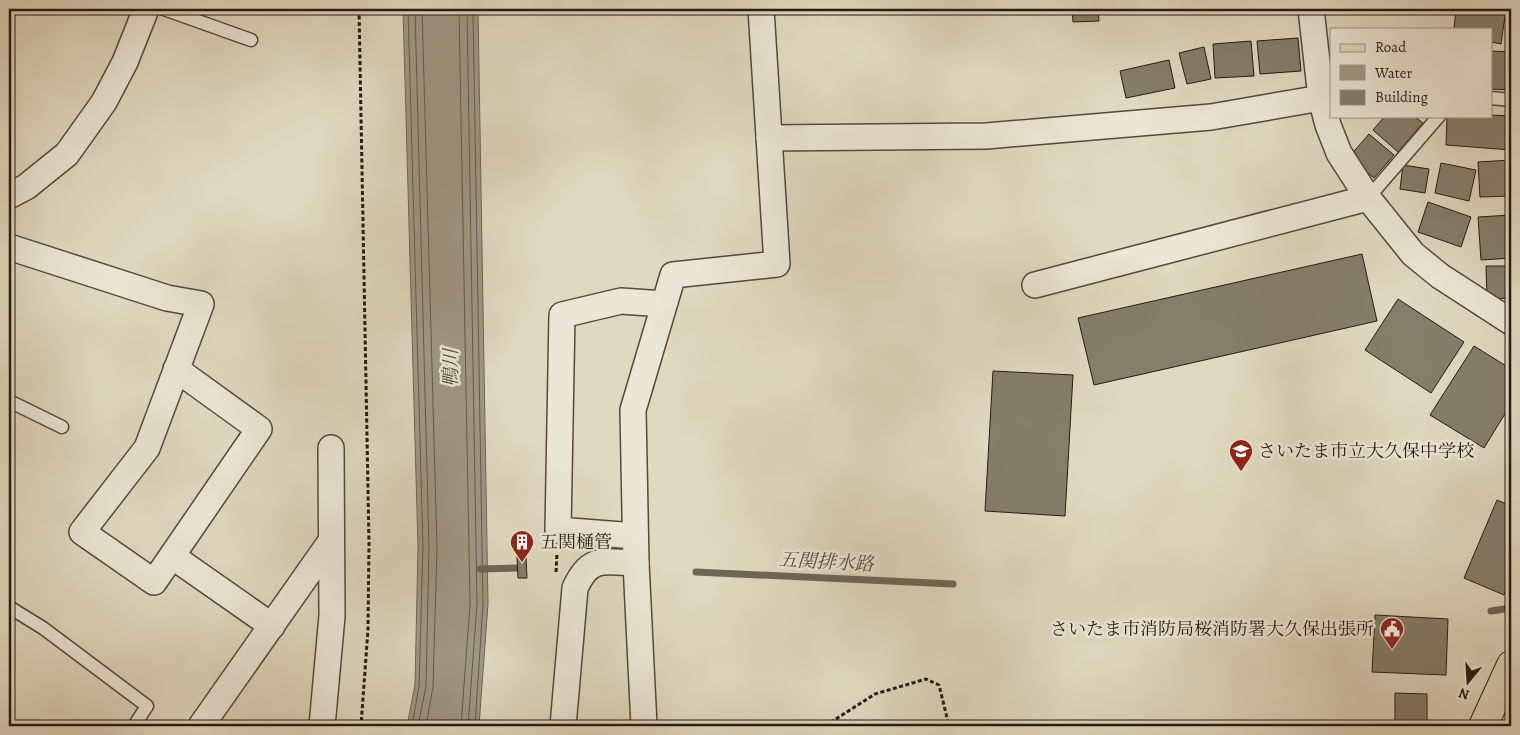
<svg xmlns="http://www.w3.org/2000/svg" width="1520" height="735" font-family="Alegreya,'Noto Serif JP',serif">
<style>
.water{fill:#a09884;stroke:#6e6656}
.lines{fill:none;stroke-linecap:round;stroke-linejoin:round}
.shore{stroke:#625a4a;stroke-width:1}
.stream{stroke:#6e6656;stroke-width:7}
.building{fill:#857e6b;stroke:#231b11}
.service-casing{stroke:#524a3c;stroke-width:15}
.minor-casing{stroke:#524a3c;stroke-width:28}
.primary-casing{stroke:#231b11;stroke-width:30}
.path{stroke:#231b11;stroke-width:3;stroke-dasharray:4 2.5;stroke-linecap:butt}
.service{stroke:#ebe6d5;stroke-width:12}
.minor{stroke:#ebe6d5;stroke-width:25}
.primary{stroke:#e0d9bf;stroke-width:28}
.labels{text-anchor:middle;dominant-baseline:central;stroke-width:5;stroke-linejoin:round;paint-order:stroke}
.poi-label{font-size:18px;fill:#231b11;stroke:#ebe6d5;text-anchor:start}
.water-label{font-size:19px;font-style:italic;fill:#554d3f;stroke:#ebe6d5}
</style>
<rect width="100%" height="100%" fill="#e0d9bf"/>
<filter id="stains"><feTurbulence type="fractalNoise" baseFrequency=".004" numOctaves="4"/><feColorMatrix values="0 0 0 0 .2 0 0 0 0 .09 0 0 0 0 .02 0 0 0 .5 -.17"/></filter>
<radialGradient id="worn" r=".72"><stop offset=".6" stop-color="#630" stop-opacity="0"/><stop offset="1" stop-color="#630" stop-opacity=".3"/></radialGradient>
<path class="water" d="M 403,9 L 478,9 L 488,604 L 479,726 L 407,726 L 415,685 L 418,547 Z"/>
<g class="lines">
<g class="shore">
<path d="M 408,9 L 423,547 L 419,686 L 412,726"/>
<path d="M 415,9 L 429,547 L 426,686 L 418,726"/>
<path d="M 422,9 L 437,547 L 433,687 L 426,726"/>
<path d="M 459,9 L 470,604 L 461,726"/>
<path d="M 467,9 L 477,604 L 468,726"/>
<path d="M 473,9 L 483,604 L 475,726"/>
</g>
<g class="stream">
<path d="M 480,569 L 517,568"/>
<path d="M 696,572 L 953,584"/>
<path d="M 1491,611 L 1511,608"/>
</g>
</g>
<g class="building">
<path d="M 1072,9 L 1098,9 L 1099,21 L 1073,22 Z"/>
<path d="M 1456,9 L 1506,9 L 1501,44 L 1491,42 L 1491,29 L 1454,29 Z"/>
<path d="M 1298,38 L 1301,71 L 1260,74 L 1257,41 Z"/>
<path d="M 1251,41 L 1254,76 L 1215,78 L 1213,44 Z"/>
<path d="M 1204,47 L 1211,79 L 1187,84 L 1179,53 Z"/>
<path d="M 1491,51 L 1511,52 L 1511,90 L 1491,89 Z"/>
<path d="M 1169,60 L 1175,88 L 1126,98 L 1120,71 Z"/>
<path d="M 1491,115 L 1511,116 L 1511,150 L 1446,145 L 1447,116 L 1491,116 Z"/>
<path d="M 1385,116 L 1414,116 L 1423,123 L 1398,152 L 1373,130 Z"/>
<path d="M 1369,134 L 1394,155 L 1374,178 L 1349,157 Z"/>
<path d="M 1511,160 L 1511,196 L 1480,197 L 1478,162 Z"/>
<path d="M 1441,163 L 1476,170 L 1469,201 L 1435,193 Z"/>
<path d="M 1403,165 L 1429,169 L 1425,193 L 1400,189 Z"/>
<path d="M 1428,202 L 1471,217 L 1461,247 L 1418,232 Z"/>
<path d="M 1511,215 L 1511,258 L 1481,260 L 1478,217 Z"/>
<path d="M 1362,254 L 1377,321 L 1094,385 L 1078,318 Z"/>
<path d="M 1486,266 L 1511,266 L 1511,298 L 1487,299 Z"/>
<path d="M 1398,299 L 1464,342 L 1431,393 L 1365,350 Z"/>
<path d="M 1474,346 L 1511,369 L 1511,404 L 1484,448 L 1430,415 Z"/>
<path d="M 993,371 L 1073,375 L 1065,516 L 985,511 Z"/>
<path d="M 1497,500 L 1511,506 L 1511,578 L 1504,595 L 1464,578 Z"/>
<path d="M 517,557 L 526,557 L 527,578 L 518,578 Z"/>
<path d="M 1375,615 L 1448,619 L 1446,675 L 1372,672 Z"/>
<path d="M 1395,693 L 1427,694 L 1427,726 L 1395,726 Z"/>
</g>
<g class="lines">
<g class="service-casing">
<g id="service">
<path d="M 164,9 L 251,40"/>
<path d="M 1491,98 L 1511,100"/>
<path d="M 1368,198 L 1439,116"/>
<path d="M 9,401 L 62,427"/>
<path d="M 9,607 L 43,628 L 147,706 L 134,726"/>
</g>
</g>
<g class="minor-casing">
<g id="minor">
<path d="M 1311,9 L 1321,98 L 1328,125 L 1339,153 L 1368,198 L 1413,254 L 1440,276 L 1511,322"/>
<path d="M 769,138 L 986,136 L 1211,117 L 1321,98"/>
<path d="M 9,196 L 26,187 L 67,154 L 104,102 L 125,62 L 146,9"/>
<path d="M 9,247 L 167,298 L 201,304 L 147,448 L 82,532 L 154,582 L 259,429 L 176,369"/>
<path d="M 1035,285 L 1368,198"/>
<path d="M 635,536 L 558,530 L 562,315 L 621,301 L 664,304"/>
<path d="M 172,556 L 272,626"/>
<path d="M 201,726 L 331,541"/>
<path d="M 322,726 L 332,616 L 331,448"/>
<path d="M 563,726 L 575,588 C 590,555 604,562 636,563"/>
<path d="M 644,726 L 636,563 L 633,410 L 673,275 L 777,264 L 761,9"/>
</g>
</g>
<g class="primary-casing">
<path id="primary" d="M 1483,726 L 1511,665"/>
</g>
<g class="path">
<path d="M 359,9 L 369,543 L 368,629 L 361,726"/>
<path d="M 556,572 L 557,553"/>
<path d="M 825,726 L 875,694 L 926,679 L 939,685 L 949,726"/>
</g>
<use href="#service" class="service"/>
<use href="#minor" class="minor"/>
<use href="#primary" class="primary"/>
</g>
<defs>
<g id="school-pin" transform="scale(1.25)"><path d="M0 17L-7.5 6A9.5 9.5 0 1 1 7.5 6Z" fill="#8f2418" stroke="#ebe6d5"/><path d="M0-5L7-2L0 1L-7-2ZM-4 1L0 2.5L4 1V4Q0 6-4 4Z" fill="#fff"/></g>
<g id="building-pin" transform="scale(1.25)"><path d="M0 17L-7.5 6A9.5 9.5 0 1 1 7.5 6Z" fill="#8f2418" stroke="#ebe6d5"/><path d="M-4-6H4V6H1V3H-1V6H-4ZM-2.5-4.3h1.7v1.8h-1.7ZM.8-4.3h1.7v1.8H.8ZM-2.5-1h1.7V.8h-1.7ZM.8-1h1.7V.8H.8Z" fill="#fff"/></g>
<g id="civic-pin" transform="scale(1.25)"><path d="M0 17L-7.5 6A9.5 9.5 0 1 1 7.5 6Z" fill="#8f2418" stroke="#ebe6d5"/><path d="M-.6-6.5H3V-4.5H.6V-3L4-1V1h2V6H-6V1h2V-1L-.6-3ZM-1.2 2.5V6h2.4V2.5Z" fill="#fff"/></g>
</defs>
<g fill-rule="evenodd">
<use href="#school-pin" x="1241" y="451"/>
<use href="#building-pin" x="522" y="542"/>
<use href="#civic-pin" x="1392" y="629"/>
</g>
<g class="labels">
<g class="poi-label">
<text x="1258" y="451">さいたま市立大久保中学校</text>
<text x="540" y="542">五関樋管</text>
<text x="1374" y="629" text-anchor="end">さいたま市消防局桜消防署大久保出張所</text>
</g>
<g class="water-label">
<text transform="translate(451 368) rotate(-90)">鴨川</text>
<text transform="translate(826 562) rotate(3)">五関排水路</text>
</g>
</g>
<rect width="1520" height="735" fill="none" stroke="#e0d9bf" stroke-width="30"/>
<rect x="10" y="10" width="1500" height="715" fill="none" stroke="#231b11" stroke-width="2.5"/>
<rect x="15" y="15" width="1490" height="705" fill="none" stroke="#231b11"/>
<rect x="1330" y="28" width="162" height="90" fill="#ebe6d5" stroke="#9b9587"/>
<rect x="1340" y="44" width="25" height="8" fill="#e0d9bf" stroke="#9b9587"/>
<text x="1375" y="52" font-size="15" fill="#231b11">Road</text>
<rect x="1340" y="65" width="25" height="15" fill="#a09884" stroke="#9b9587"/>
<text x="1375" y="78" font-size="15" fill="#231b11">Water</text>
<rect x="1340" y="90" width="25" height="15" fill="#857e6b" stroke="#9b9587"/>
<text x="1375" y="102" font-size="15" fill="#231b11">Building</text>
<g transform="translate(1468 682) rotate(198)" stroke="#ebe6d5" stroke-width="4" paint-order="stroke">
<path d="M0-4L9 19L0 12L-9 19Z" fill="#231b11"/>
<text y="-8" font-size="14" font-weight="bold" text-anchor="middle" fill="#231b11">N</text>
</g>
<rect width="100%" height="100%" filter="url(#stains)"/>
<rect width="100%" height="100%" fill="url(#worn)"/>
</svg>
